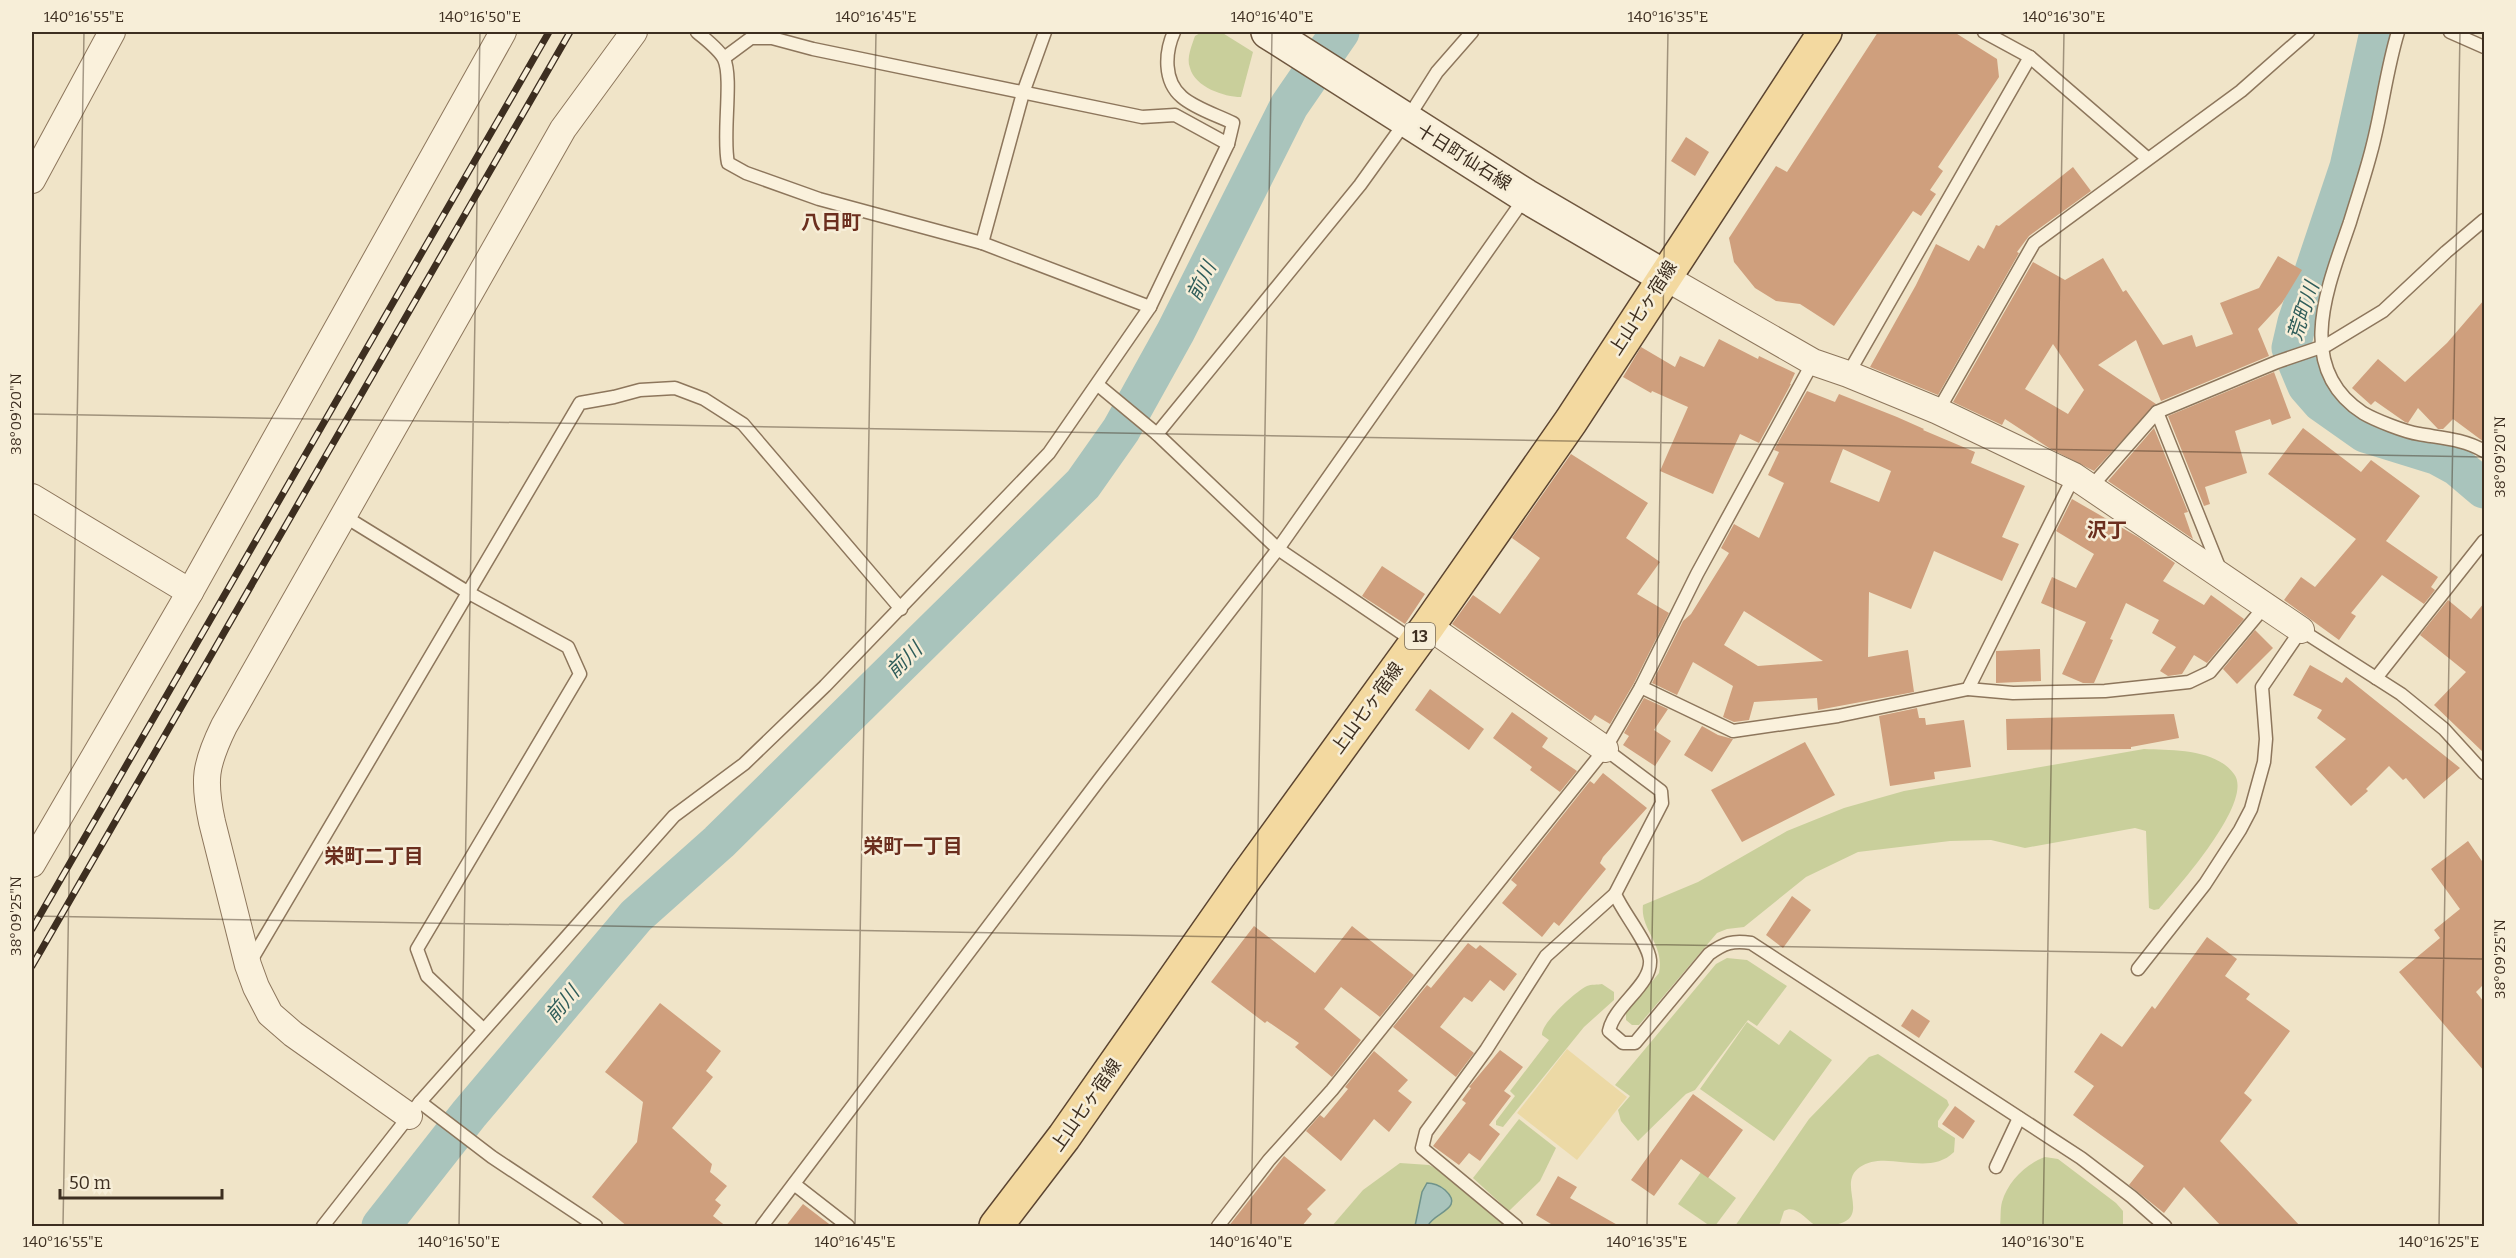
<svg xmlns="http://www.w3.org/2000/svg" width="2516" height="1258" font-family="Bitter,'Noto Sans JP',serif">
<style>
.green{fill:#c9cf9b}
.sand{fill:#ecd9a5}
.water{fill:#a9c4bc;stroke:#6f938a;stroke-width:1.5}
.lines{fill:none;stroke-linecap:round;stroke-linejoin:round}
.river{stroke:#a9c4bc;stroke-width:39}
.building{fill:#cf9f7d;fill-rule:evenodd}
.service-casing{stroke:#8d765c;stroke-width:15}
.minor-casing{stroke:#8d765c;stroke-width:28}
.secondary-casing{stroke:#6f573f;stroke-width:36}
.primary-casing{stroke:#5b4430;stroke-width:36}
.service{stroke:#faf1dc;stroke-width:12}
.minor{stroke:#faf1dc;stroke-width:26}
.secondary{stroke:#faf1dc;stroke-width:33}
.primary{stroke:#f3d9a0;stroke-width:33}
.rail-casing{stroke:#3d2e20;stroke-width:7}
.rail{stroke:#f7eed8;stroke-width:4.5;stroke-dasharray:14;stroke-linecap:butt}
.ticks{fill:none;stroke:#3d2e20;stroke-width:1.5;stroke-opacity:0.45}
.labels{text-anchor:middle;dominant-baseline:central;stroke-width:5;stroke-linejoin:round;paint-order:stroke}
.shield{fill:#f7eed8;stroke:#756857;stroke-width:1.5}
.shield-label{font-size:16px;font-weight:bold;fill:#3d2e20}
.street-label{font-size:18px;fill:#3d2e20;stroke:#f7eed8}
.neighbourhood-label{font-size:20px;font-weight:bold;fill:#6b2e1e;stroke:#f7eed8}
.water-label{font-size:20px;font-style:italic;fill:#2f5d5a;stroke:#f7eed8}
.neatline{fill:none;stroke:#3d2e20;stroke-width:2}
.ticks-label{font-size:15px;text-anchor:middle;fill:#3d2e20}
</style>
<rect width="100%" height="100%" fill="#f0e4c8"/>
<g class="green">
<path d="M 1202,32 L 1221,32 L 1253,52 L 1241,97 C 1224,97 1195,87 1190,68 C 1186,58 1192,45 1195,36 Z"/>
<path d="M 2144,749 C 2173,750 2216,749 2234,774 C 2255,801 2177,888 2159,909 L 2154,910 L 2149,908 L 2146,831 L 2135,828 L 2025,848 L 1991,840 L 1950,841 L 1858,852 L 1806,877 L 1744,927 L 1727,929 L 1717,933 L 1639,1025 L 1632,1025 L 1626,1020 L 1626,1013 L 1659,973 C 1665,944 1640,930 1643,905 L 1698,882 L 1787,831 L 1844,808 L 1904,791 Z"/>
<path d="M 1727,958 L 1747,960 L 1787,986 L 1757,1026 L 1748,1020 L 1695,1090 L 1686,1094 L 1638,1141 L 1621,1121 L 1618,1110 L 1630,1096 L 1615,1085 L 1716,964 Z"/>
<path d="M 1602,984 L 1614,992 L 1614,1000 L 1584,1027 L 1503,1127 L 1496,1125 L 1496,1121 L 1515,1096 L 1510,1091 L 1549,1040 L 1542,1035 C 1541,1023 1576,991 1587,986 C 1591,984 1598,985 1602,984 Z"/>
<path d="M 1747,1022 L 1779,1045 L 1790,1030 L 1832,1060 L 1774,1141 L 1700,1089 Z"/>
<path d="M 1878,1054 L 1947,1100 L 1949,1105 L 1938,1121 L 1938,1127 L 1955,1138 L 1954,1152 C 1928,1178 1886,1149 1860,1167 C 1832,1186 1884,1227 1816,1226 C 1806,1220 1796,1204 1784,1211 L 1779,1226 L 1735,1226 L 1809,1119 L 1869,1057 Z"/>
<path d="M 1519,1119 L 1556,1148 L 1540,1181 L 1509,1211 L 1473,1178 Z"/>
<path d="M 2045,1157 L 2058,1159 L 2116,1203 L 2123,1211 L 2123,1226 L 2000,1226 C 2001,1219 2000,1209 2002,1202 C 2008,1181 2026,1164 2045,1157 Z"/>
<path d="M 1400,1163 L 1429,1165 L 1435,1168 L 1505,1226 L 1332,1226 L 1363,1190 Z"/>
<path d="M 1701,1172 L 1736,1198 L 1715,1226 L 1710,1226 L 1678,1204 Z"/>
</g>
<path class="sand" d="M 1567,1049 L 1627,1097 L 1577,1160 L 1517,1113 Z"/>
<path class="water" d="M 1427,1183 C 1434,1183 1439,1185 1445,1190 C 1466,1209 1432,1213 1428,1226 L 1415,1226 L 1422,1192 Z"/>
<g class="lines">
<g class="river">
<path d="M 2379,32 L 2349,167 L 2297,322 L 2291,348 L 2307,386 L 2321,402 L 2365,433 L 2436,455 L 2458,467 L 2484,489"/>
<path d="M 381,1226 L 469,1114 L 636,916 L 719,842 L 1083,484 L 1121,430 L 1176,331 L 1289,106 L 1340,32"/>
</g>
</g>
<g class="building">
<path d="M 1878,32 L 1954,32 L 1997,59 L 1999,77 L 1938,167 L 1943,171 L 1930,190 L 1936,194 L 1921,216 L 1913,211 L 1834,326 L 1800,304 L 1776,301 L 1755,288 L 1734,262 L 1729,238 L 1776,166 L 1787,172 Z"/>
<path d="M 1686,137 L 1709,152 L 1695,176 L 1671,161 Z"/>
<path d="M 2073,167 L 2091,191 L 2029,236 L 2017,252 L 2019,253 L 1938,395 L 1870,367 L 1916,285 L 1936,244 L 1969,261 L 1978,245 L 1984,249 L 1996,225 L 1999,226 Z"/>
<path d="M 2278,256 L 2302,270 L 2282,303 L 2258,329 L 2269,356 L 2161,401 L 2136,340 L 2098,365 L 2156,404 L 2094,471 L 2049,448 L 2005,419 L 2002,425 L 1953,402 L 2033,262 L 2065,280 L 2103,258 L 2123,292 L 2126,290 L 2163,345 L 2192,335 L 2196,347 L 2233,334 L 2220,303 L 2259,288 ZM 2053,344 L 2084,390 L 2068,414 L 2025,389 Z"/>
<path d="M 2484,300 L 2484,442 L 2453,419 L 2443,429 L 2438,429 L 2418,408 L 2408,423 L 2405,422 L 2375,401 L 2371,405 L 2352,388 L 2378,359 L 2405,382 L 2447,343 Z"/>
<path d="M 1719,339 L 1758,359 L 1759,356 L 1795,373 L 1790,384 L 1791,384 L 1759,443 L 1740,434 L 1713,494 L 1660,471 L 1688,407 L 1652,391 L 1651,393 L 1623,377 L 1641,347 L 1675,367 L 1680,356 L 1704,367 Z"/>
<path d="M 2274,372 L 2291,418 L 2272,425 L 2270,419 L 2235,431 L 2247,473 L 2205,487 L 2210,504 L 2204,506 L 2168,416 Z"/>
<path d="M 1807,391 L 1835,402 L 1839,394 L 1897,417 L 1924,429 L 1923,430 L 1975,452 L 1971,463 L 2025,486 L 2002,537 L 2019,544 L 2002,581 L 1934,551 L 1911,609 L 1869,592 L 1868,657 L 1908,650 L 1914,692 L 1818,710 L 1817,698 L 1754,702 L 1749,720 L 1734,722 L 1723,717 L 1733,686 L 1693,662 L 1677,695 L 1652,683 L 1683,621 L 1691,614 L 1729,553 L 1721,548 L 1734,524 L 1759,538 L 1784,483 L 1768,475 L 1779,452 L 1774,450 ZM 1843,449 L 1891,471 L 1879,502 L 1830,482 ZM 1744,611 L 1823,661 L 1758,666 L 1724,645 Z"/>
<path d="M 2154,428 L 2188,512 L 2184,513 L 2193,539 L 2108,481 Z"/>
<path d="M 2303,428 L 2361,472 L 2371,460 L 2420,496 L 2386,541 L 2438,577 L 2431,587 L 2435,590 L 2424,604 L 2382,575 L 2351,613 L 2356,616 L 2339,640 L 2284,600 L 2301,577 L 2315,587 L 2356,539 L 2268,474 Z"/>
<path d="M 1571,454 L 1648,503 L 1626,538 L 1660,562 L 1637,594 L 1669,613 L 1634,683 L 1610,724 L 1595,715 L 1591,721 L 1452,624 L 1473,595 L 1500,614 L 1540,558 L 1512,538 Z"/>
<path d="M 2072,499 L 2138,537 L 2175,563 L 2163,581 L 2204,605 L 2211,595 L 2244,619 L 2207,663 L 2194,655 L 2182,674 L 2168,676 L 2160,671 L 2176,647 L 2152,633 L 2159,620 L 2126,603 L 2110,639 L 2113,640 L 2094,683 L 2083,683 L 2062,674 L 2086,622 L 2041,603 L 2052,577 L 2076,588 L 2094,554 L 2056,531 Z"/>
<path d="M 1382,566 L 1425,594 L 1405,624 L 1362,596 Z"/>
<path d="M 2448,600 L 2471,619 L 2484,603 L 2484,753 L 2434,705 L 2466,672 L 2420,635 Z"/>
<path d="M 2255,630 L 2273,648 L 2237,684 L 2223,669 Z"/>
<path d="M 2040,649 L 2041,681 L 1996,683 L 1996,651 Z"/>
<path d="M 2310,665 L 2342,683 L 2346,677 L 2460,768 L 2424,799 L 2406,778 L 2403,780 L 2389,766 L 2366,789 L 2368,791 L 2351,806 L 2315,767 L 2346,739 L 2317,718 L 2322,710 L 2293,695 Z"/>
<path d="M 1430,689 L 1484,729 L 1469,750 L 1415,710 Z"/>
<path d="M 1644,698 L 1668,709 L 1654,730 L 1671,741 L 1655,766 L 1623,745 L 1629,736 L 1624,733 Z"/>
<path d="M 1917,708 L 1919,718 L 1925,718 L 1926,725 L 1964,720 L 1971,767 L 1934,772 L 1935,779 L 1890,786 L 1879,716 Z"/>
<path d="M 1512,712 L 1548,738 L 1542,747 L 1577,771 L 1560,792 L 1530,770 L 1532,767 L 1493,738 Z"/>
<path d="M 2174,714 L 2179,738 L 2131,747 L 2131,749 L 2007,750 L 2006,719 Z"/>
<path d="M 1702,726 L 1718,735 L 1733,739 L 1712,772 L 1684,755 Z"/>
<path d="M 1805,742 L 1835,795 L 1742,842 L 1711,790 Z"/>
<path d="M 1603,773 L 1647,808 L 1603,857 L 1600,863 L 1606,869 L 1559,926 L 1554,922 L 1542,937 L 1502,903 L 1517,885 L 1511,880 L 1590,781 L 1594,784 Z"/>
<path d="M 2468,841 L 2484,864 L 2484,984 L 2476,992 L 2484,1002 L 2484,1071 L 2399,972 L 2440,938 L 2434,930 L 2460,909 L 2431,869 Z"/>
<path d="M 1792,896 L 1811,910 L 1783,948 L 1766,935 Z"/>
<path d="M 1254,926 L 1315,973 L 1352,926 L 1414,975 L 1380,1017 L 1341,987 L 1324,1009 L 1361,1040 L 1332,1077 L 1295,1047 L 1299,1043 L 1267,1021 L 1265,1023 L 1211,982 Z"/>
<path d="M 2207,937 L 2237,959 L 2225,976 L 2250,994 L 2246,999 L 2290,1031 L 2244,1093 L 2252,1100 L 2220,1141 L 2301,1227 L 2222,1227 L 2184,1187 L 2164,1213 L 2129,1185 L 2144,1166 L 2073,1115 L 2094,1086 L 2074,1072 L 2101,1033 L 2122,1047 L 2152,1006 L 2155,1009 Z"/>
<path d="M 1468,943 L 1476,949 L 1480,945 L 1517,974 L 1504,991 L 1490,980 L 1472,1002 L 1464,997 L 1440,1027 L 1474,1053 L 1456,1077 L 1393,1027 L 1427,985 L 1431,988 Z"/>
<path d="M 660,1003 L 721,1051 L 706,1071 L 713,1077 L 672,1128 L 712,1164 L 710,1172 L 727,1186 L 715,1200 L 721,1205 L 713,1216 L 727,1227 L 628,1227 L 592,1197 L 637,1142 L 643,1102 L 605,1072 Z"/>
<path d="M 1912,1009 L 1930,1021 L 1919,1038 L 1901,1026 Z"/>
<path d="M 1500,1050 L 1523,1067 L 1504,1091 L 1511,1096 L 1489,1125 L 1500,1134 L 1480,1161 L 1469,1153 L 1459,1165 L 1433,1146 L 1466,1103 L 1462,1100 L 1471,1088 L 1469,1087 Z"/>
<path d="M 1374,1051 L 1408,1080 L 1398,1091 L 1412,1102 L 1389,1132 L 1374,1119 L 1341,1161 L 1306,1131 L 1320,1115 L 1324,1118 L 1348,1089 L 1345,1087 Z"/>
<path d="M 1693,1094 L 1743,1130 L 1708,1178 L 1681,1159 L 1654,1196 L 1631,1180 Z"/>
<path d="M 1955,1106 L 1975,1121 L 1963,1139 L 1942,1124 Z"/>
<path d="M 1284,1156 L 1326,1190 L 1307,1209 L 1312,1214 L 1301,1227 L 1228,1227 Z"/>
<path d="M 1558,1176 L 1577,1187 L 1570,1198 L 1621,1227 L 1556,1227 L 1536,1215 Z"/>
<path d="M 803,1204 L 833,1227 L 785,1227 Z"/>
</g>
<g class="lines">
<g class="service-casing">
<g id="service">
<path d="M 697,32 C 705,39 719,49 724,59 C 733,78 722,136 728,163 L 746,173 L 819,199 L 982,243 L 1150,307"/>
<path d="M 1984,32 L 2030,57 L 2147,158"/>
<path d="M 2398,32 C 2386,71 2382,112 2371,152 C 2365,175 2357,199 2350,222 C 2329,284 2292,367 2363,413 C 2375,420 2405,432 2419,434 C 2441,438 2464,439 2484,451"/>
<path d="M 2450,32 L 2484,47"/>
<path d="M 724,58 L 751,38 L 772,38 L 813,49 L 1142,117 L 1175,115 L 1228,144"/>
<path d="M 982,243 L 1023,93 L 1045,32"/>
<path d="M 1848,374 L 2030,57"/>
<path d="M 1098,385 L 1157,434 L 1278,549 L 1415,642"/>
<path d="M 1938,411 L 2034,243 L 2241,91 L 2308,32"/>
<path d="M 2157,412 L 2221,572"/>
<path d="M 1157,434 L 1360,185 L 1406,121 L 1437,72 L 1472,32"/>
<path d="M 2091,487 L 2157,412 L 2277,362 L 2327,345 L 2383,311 L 2446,252 L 2484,220"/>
<path d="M 344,516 L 469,593 L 568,647 L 580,674 L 417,949 L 427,976 L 483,1029"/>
<path d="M 2376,678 L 2484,541"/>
<path d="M 1641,687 L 1733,731 L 1838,716 L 1968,689 L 2074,476"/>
<path d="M 1968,689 L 2013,693 L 2105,691 L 2189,682 L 2210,672 L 2265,606"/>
<path d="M 1605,749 L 1661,791 L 1662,803 L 1615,894 C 1623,913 1648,942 1650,960 C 1652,985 1614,1005 1609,1031 L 1623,1043 L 1635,1043 L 1709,954 C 1724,943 1733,940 1751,943 L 2081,1158 L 2132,1197 L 2165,1226"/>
<path d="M 249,964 L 580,403 L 614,397 L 640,390 L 675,388 L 704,399 L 743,424 L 901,609"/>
<path d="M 2138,969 L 2205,884 L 2240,830 L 2251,809 L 2264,762 L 2266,739 L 2262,687 L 2301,630 L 2401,694 L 2444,729 L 2484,773"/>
<path d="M 420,1102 L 492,1157 L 596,1226"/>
<path d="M 1996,1167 L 2019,1118"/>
<path d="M 794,1184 L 848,1226"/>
<path d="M 323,1226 L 420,1102 L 674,816 L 744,764 L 825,686 L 1049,453 L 1150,307 L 1228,144 L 1233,123 C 1217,115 1196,109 1182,97 C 1163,81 1165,52 1174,32"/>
<path d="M 762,1226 L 1099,780 L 1278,549 L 1526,196"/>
<path d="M 1218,1226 L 1269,1160 L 1332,1090 L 1605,749 L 1641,687 L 1697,574 L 1813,362"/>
<path d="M 1516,1226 L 1422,1148 L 1426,1132 L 1486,1050 L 1546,956 L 1615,894"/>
</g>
</g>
<g class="minor-casing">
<g id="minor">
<path d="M 32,180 L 112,32"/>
<path d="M 1663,276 L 1813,362 L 1848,374 L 1938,411 L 2074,476 L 2301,630"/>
<path d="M 32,497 L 190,592"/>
<path d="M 1428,626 L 1605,749"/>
<path d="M 32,864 L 190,592 L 503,32"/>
<path d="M 409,1116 L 293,1034 L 270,1014 L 256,987 L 248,965 L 212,822 C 203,780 205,765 224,726 L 563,129 L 634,32"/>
</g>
</g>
<g class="secondary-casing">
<path id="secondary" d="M 1268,32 L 1526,196 L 1663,276"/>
</g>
<g class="primary-casing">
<path id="primary" d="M 996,1226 L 1064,1137 L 1246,877 L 1428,626 L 1571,421 L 1825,32"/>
</g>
<use href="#service" class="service"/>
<use href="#minor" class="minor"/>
<use href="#secondary" class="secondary"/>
<use href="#primary" class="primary"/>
<g class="rail-casing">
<g id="rail">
<path d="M 32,929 L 549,32"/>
<path d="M 32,966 L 570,32"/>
</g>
</g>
<use href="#rail" class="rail"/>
</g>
<path class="ticks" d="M 32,414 L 2484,457M 32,916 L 2484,959M 63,1226 L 84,32M 459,1226 L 480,32M 855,1226 L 876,32M 1251,1226 L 1272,32M 1647,1226 L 1668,32M 2043,1226 L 2064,32M 2439,1226 L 2460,32"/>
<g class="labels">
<rect class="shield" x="1405" y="623" width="30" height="26" rx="4.5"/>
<g class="shield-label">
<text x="1420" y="636">13</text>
</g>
<g class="street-label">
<text transform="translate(1464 157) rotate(32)">十日町仙石線</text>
<text transform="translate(1643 308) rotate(-57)">上山七ヶ宿線</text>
<text transform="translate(1367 708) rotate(-54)">上山七ヶ宿線</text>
<text transform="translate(1086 1105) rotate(-55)">上山七ヶ宿線</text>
</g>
<g class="neighbourhood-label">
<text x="831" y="222">八日町</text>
<text x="2107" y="530">沢丁</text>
<text x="913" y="846">栄町一丁目</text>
<text x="374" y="856">栄町二丁目</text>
</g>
<g class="water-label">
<text transform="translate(1201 281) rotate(-63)">前川</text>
<text transform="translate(2303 311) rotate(-72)">荒町川</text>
<text transform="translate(904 660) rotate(-45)">前川</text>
<text transform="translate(562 1004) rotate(-50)">前川</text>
</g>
</g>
<rect width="2516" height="1258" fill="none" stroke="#f7eed8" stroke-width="66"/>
<path d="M60 1189v9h162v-9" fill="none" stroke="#3d2e20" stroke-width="3"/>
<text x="69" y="1189" font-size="18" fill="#3d2e20" stroke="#f7eed8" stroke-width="4.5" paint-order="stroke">50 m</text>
<rect x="33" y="33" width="2450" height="1192" class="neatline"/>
<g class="ticks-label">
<text x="84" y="22">140°16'55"E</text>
<text x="480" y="22">140°16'50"E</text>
<text x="876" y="22">140°16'45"E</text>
<text x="1272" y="22">140°16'40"E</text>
<text x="1668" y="22">140°16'35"E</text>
<text x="2064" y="22">140°16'30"E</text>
<text transform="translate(16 414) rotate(-90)" y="5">38°09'20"N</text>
<text transform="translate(2500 457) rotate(-90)" y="5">38°09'20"N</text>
<text transform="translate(16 916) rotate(-90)" y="5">38°09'25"N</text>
<text transform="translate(2500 959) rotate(-90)" y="5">38°09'25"N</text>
<text x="63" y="1247">140°16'55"E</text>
<text x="459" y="1247">140°16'50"E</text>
<text x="855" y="1247">140°16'45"E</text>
<text x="1251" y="1247">140°16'40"E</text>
<text x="1647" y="1247">140°16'35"E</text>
<text x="2043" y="1247">140°16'30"E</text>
<text x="2439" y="1247">140°16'25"E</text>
</g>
</svg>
